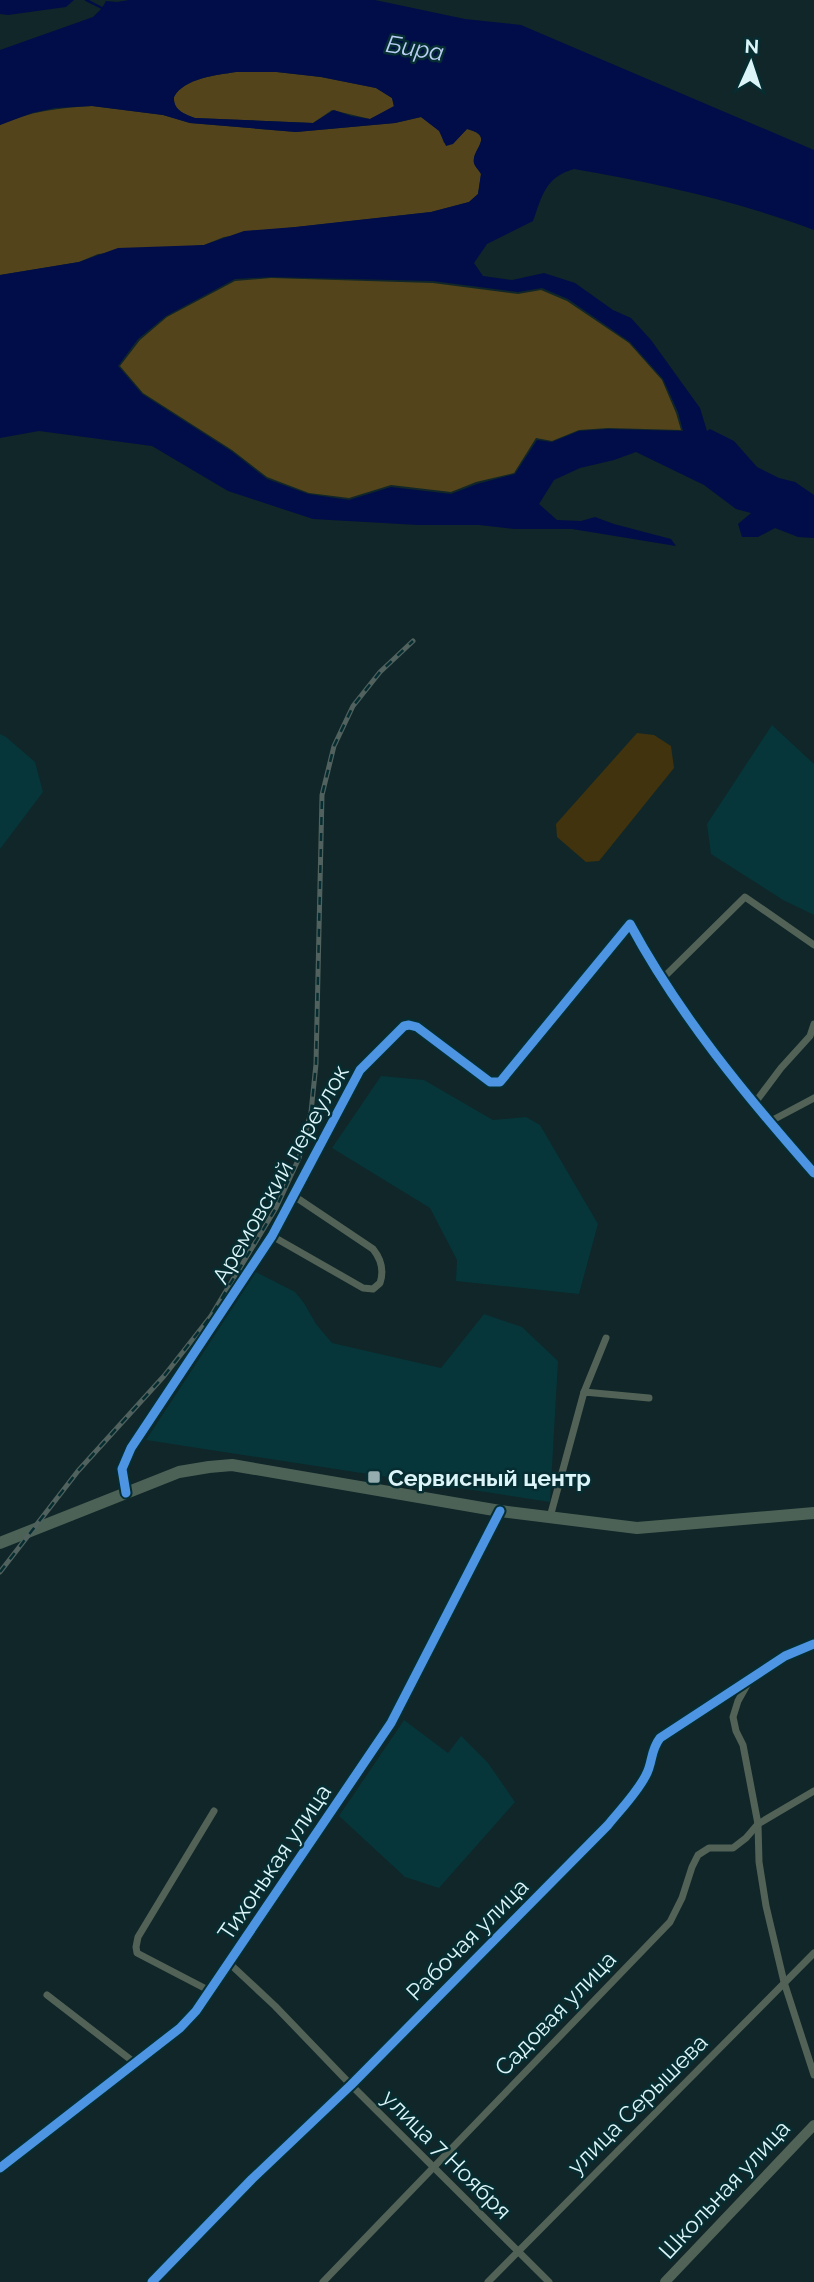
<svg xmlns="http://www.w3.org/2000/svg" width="814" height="2282" font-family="Raleway,sans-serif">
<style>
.built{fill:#06363a}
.green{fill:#40330d}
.forest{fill:#54441c}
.water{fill:#010d48;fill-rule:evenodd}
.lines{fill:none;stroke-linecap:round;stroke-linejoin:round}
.stream{stroke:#010d48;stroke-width:2.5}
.street{stroke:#526256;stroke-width:7}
.secondary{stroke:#516357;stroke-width:10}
.primary{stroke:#4c6256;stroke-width:12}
.rail-casing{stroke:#51625e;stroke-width:5}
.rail{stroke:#062e32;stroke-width:2.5;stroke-dasharray:8;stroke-linecap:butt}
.cycleway-casing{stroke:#062e32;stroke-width:13}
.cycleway{stroke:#4d94e3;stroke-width:9}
.poi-dot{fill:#95adaf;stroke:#062e32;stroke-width:2.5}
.labels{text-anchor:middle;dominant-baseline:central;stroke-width:5;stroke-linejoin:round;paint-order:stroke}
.street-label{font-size:23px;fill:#dcf5f8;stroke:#062e32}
.poi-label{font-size:23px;font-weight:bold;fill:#dcf5f8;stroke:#062e32;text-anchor:start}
.water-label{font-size:24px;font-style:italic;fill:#bacef5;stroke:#062e32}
</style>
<rect width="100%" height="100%" fill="#102628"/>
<g class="built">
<path d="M 772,725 L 814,764 L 814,915 L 783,900 L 711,854 L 707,824 Z"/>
<path d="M 0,734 L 6,737 L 35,762 L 43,792 L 0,849 Z"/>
<path d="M 381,1076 L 424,1080 L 493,1120 L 526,1117 L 540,1125 L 598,1224 L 579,1294 L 456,1281 L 457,1260 L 430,1208 L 332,1148 Z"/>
<path d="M 256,1272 L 295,1292 L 304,1303 L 316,1324 L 332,1343 L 441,1368 L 484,1314 L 522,1327 L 558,1361 L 550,1502 L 146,1440 Z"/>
<path d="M 404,1720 L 448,1753 L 461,1736 L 488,1763 L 515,1802 L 439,1888 L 405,1877 L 339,1816 Z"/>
</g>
<path class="green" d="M 637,733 L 654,735 L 671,746 L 674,768 L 599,861 L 586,862 L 557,837 L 556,824 Z"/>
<g class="forest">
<path d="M 236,72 L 276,72 L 321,77 L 376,88 L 392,98 L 394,107 L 370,119 L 332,110 L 313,123 L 195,118 C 184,114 173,110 174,97 C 184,78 217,75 236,72 Z"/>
<path d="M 92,106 L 163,115 L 190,123 L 296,132 L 395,123 L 421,117 L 440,131 L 444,143 L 452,144 L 467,129 C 496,137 471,149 474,163 C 475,167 479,170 481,174 L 478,194 L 469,202 L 431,212 L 270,230 L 224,237 L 204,245 L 98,254 L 79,262 L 0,275 L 0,125 C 30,111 60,108 92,106 Z"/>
<path d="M 271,278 L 433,283 L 518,294 L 541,290 L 567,301 L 629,343 L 662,380 L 676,413 L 681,430 L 608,428 L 579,430 L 552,441 L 536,438 L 514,473 L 476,482 L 451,492 L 391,485 L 349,498 L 309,493 L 267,477 L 232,450 L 143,393 L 120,366 L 140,340 L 167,317 L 235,281 Z"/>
</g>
<g class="water">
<path d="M 0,0 L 74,0 L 66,7 L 8,15 L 0,14 Z"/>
<path d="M 129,0 L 375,0 L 465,19 L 521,25 L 814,150 L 814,230 C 737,201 655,183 574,169 C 545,177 542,196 533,221 L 487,244 L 474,263 L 483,276 L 512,280 L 544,273 L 575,283 L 613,310 L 631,318 L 651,340 L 700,408 L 707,431 L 710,429 L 734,441 L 757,467 L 779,478 L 795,482 L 814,495 L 814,538 L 798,537 L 775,528 L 758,537 L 742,537 L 738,524 L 751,513 L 736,509 L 704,485 L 636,452 L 614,460 L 580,468 L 554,480 L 539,504 L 557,520 L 581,521 L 595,517 L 614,524 L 671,539 L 676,546 L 572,529 L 514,529 L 479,525 L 418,525 L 313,519 L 228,491 L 152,446 L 39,431 L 0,438 L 0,275 L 79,262 L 118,248 L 204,245 L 244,231 L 295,227 L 431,212 L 469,202 L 478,194 L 481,174 C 479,170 475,167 474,163 C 471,149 496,136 467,129 L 453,144 L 446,146 L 439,131 L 421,117 L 395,123 L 296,132 L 190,123 L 163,115 L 92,106 L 55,108 L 32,113 L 0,125 L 0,50 L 93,17 L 102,8 L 106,1 L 117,2 ZM 236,72 L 277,72 L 321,77 L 376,88 L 392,98 L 394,106 L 370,119 L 351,116 L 334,110 L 313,123 L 195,118 C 184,114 173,110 174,97 C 184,78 217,75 236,72 ZM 271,277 L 433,281 L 518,292 L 542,288 L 568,299 L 630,342 L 663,379 L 678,412 L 683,431 L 608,429 L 579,431 L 552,442 L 537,440 L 515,474 L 477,484 L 451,494 L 391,487 L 349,500 L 308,494 L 267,479 L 231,451 L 142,394 L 118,366 L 138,339 L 166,316 L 235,279 Z"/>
</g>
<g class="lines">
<path class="stream" d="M 86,0 L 102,8"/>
<g class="street">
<path d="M 662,979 L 745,897 L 814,945"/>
<path d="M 754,1104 L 781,1068 L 810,1036 L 814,1024"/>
<path d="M 769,1122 L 814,1098"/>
<path d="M 272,1236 L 363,1288 L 373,1289 L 380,1283 C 384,1271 381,1259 373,1249 L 294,1196"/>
<path d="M 584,1392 L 606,1338"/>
<path d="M 550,1517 L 584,1392 L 649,1398"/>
<path d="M 752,1676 L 738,1701 L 733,1717 L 736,1731 L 743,1745 L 758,1824 L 759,1862 L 766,1906 L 784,1982 L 814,2075"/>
<path d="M 229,1963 L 275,2006 L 351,2085 L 549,2282"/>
<path d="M 210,1991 L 137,1953 L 136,1947 L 138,1937 L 214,1811"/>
<path d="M 47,1995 L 135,2063"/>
<path d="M 152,2282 L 252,2179 L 351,2085 L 608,1825 C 620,1810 637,1793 646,1775 C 653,1762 650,1751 660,1738 L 785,1656 L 814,1644"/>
<path d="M 323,2282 L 670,1922 L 682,1898 L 692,1867 L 698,1855 L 709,1848 L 733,1848 L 746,1838 L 758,1824 L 814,1791"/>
<path d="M 488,2282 L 814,1953"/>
</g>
<g class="secondary">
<path d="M 126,1493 L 122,1469 L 131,1448 L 272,1236 L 360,1070 L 404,1026 L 409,1025 L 417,1027 L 490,1082 L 500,1082 L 630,924 C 679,1015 746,1096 814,1173"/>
<path d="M 0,2168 L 180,2028 L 196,2011 L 391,1723 L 500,1511"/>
<path d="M 665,2282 L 814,2125"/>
</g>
<path class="primary" d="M 0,1543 L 179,1472 L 209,1467 L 232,1465 L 500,1511 L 637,1528 L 814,1513"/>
<g class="rail-casing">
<path id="rail" d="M 0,1572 L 78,1471 L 164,1376 L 211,1316 L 276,1208 L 299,1158 L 311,1112 L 316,1064 L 322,795 L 334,746 L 353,706 L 380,672 L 413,641"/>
</g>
<use href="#rail" class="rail"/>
<g class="cycleway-casing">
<g id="cycleway">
<path d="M 126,1493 L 122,1469 L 131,1448 L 272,1236 L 360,1070 L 404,1026 L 409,1025 L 417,1027 L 490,1082 L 500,1082 L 630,924 C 679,1015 746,1096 814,1173"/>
<path d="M 0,2168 L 180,2028 L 196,2011 L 391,1723 L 500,1511"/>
<path d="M 152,2282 L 252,2179 L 351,2085 L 608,1825 C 620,1810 637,1793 646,1775 C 653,1762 650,1751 660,1738 L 785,1656 L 814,1644"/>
</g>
</g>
<use href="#cycleway" class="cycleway"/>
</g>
<rect class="poi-dot" x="367" y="1470" width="14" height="14" rx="3.5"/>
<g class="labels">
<g class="street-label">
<text transform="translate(280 1174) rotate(-60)">Аремовский переулок</text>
<text transform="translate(274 1862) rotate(-56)">Тихонькая улица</text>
<text transform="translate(467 1939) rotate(-45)">Рабочая улица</text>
<text transform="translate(555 2013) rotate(-46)">Садовая улица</text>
<text transform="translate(637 2104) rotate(-45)">улица Серышева</text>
<text transform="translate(447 2154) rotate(45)">улица 7 Ноября</text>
<text transform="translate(724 2189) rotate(-47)">Школьная улица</text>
</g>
<g class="poi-label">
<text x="388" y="1477">Сервисный центр</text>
</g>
<g class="water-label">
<text transform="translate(415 48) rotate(9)">Бира</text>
</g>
</g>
<g transform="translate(751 63) rotate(3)" stroke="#062e32" stroke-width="5" paint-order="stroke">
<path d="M0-5L12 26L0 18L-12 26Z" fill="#dcf5f8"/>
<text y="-10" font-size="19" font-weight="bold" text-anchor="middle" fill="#dcf5f8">N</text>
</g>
</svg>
